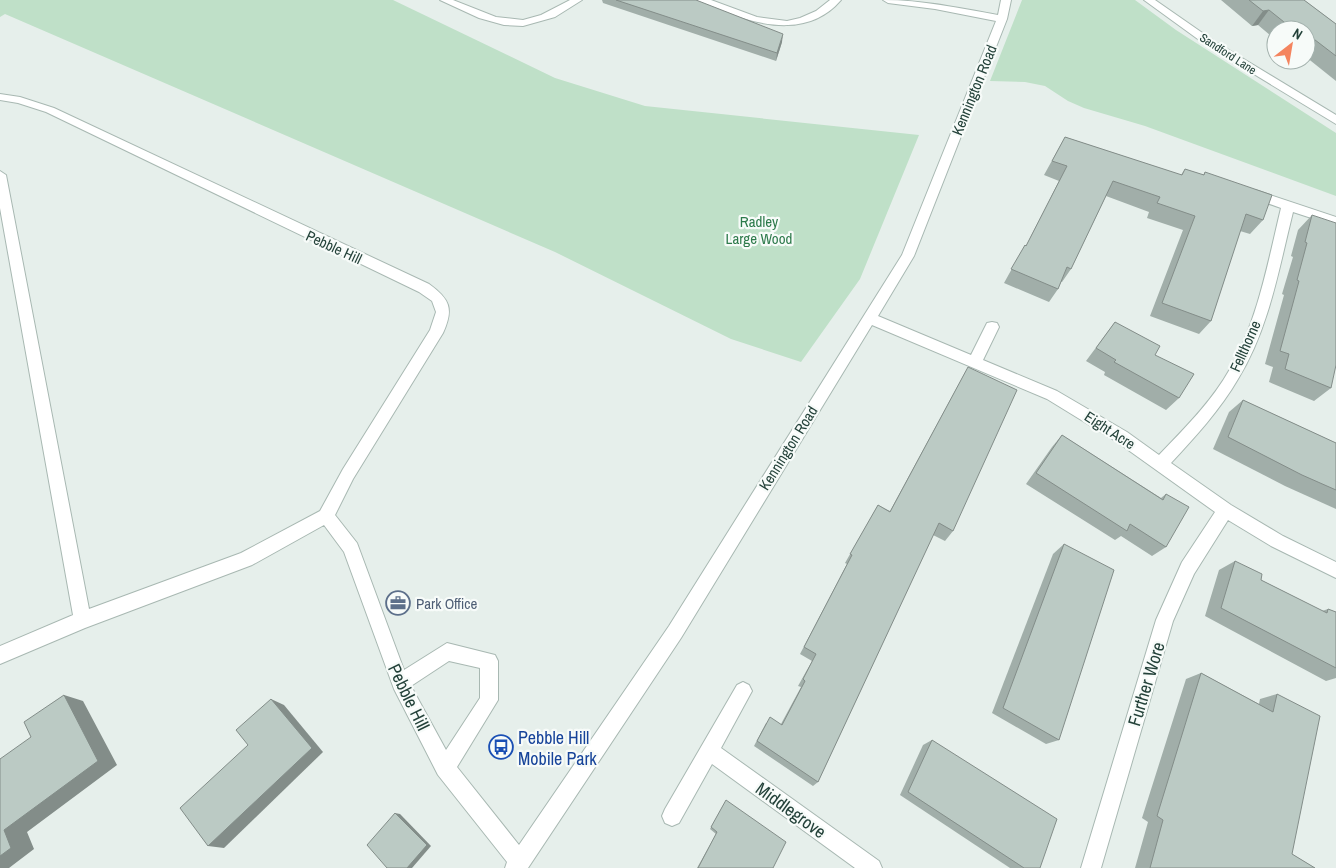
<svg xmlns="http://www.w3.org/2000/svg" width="1336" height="868" font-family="'Archivo Narrow',sans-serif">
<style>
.green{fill:#bfe0c8}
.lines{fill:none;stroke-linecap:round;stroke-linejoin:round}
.minor-casing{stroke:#a8b8b2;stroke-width:2}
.minor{fill:#fff;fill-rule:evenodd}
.wall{fill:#a1aea9}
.shaded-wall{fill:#838d89}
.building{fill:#bbcac4;stroke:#838d89}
.labels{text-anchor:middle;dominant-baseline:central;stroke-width:4.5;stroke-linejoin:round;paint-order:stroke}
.far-street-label{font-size:12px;fill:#24423a;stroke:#f7fbf9}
.street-label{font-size:15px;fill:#24423a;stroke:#f7fbf9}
.park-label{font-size:15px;fill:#2d7a4b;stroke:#f7fbf9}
.service-label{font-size:15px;fill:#4e5e75;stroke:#f7fbf9;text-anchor:start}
.near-street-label{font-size:18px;fill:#24423a;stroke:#f7fbf9}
.near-transit-label{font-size:18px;fill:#164399;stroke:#f7fbf9;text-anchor:start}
</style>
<rect width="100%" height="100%" fill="#e6efeb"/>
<g class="green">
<path d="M 0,0 L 393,0 L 555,78 L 645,106 L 919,135 L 860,279 L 801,362 L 731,339 L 555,252 L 5,14 L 0,17 Z"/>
<path d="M 1022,0 L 1135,0 L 1176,30 L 1336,133 L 1336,196 L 1145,126 L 1084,108 L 1068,101 L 1045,86 L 1025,82 L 990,81 Z"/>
</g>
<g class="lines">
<g class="minor-casing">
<g id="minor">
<path d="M 440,0 L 453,0 L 496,17 L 523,20 L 541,15 L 570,0 L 582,0 L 555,17 L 523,26 L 504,25 L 479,18 Z"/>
<path d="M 697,0 L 711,0 L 757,17 L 787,21 L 800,18 L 816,11 L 830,0 L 841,0 C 810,36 764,27 725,12 C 717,9 704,6 697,0 Z"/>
<path d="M 883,0 C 922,0 959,8 998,15 L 1001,0 L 1011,0 L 1007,19 L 914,256 L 878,316 L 971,355 L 987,323 L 992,322 L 997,323 L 999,327 L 983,360 L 1057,391 L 1127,432 L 1159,455 C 1185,428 1212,401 1230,369 C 1258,320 1268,262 1281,208 L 1247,196 L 1245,193 L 1247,190 L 1255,190 L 1336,217 L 1336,226 L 1293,212 C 1279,268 1269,329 1238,379 C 1220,410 1195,437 1171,463 L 1231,505 L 1283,536 L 1336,562 L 1336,578 L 1271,546 L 1228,520 L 1194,574 L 1173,621 L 1101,868 L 1081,868 L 1156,620 L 1182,562 L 1215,512 L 1117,442 L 1047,399 L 872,325 L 681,638 L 528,868 L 505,868 L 507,862 L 438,775 L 394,689 L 344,552 L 324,525 L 252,565 L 85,628 L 0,664 L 0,646 L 73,615 L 0,208 L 0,171 L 6,175 L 89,609 L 241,553 L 320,511 L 343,469 L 430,330 L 436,312 L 432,301 L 419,292 L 46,112 L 18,103 L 0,100 L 0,94 L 20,97 L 54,108 L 429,284 C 450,299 454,309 443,333 L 353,479 L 335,515 L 357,543 L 404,670 L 447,643 L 495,655 L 498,661 L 498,700 L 457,767 L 519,845 L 669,626 L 902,255 L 996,21 L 935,9 L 888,3 ZM 449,661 L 480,668 L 480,698 L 446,750 L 411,686 Z"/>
<path d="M 1144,0 L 1155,0 L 1214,41 L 1336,115 L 1336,124 L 1206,45 Z"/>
<path d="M 743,682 L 749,685 L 752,691 L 721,748 L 879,861 L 882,868 L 855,868 L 712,764 L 679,823 L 672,826 L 665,823 L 662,816 L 665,809 L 737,685 Z"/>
</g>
</g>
<use href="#minor" class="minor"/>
</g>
<g class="wall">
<path d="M 602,0 L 696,0 L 782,42 L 776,61 L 603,3 Z"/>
<path d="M 1221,0 L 1304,0 L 1336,24 L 1336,81 L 1306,57 L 1306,30 L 1276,30 L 1276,40 L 1258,25 L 1252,26 Z"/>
<path d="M 1065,137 L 1181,175 L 1185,169 L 1203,175 L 1205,172 L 1263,220 L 1250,234 L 1240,231 L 1211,321 L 1199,334 L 1150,316 L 1183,230 L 1147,218 L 1149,212 L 1106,196 L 1071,269 L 1062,282 L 1061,282 L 1058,289 L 1049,302 L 1004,283 L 1025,245 L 1026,246 L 1059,181 L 1044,175 Z"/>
<path d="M 1312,215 L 1331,388 L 1314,401 L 1269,382 L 1273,367 L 1265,364 L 1284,295 L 1282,294 L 1293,257 L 1291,256 L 1298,230 Z"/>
<path d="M 1115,322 L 1155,355 L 1179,398 L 1166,410 L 1104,375 L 1105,372 L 1086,361 Z"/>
<path d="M 968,367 L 953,531 L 945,541 L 933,535 L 818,782 L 813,786 L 754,746 L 766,723 L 781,724 L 801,687 L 798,686 L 812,661 L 800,654 L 847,564 L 845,563 L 878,505 L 890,511 Z"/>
<path d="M 1243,400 L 1336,443 L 1336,509 L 1285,486 L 1213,449 L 1229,412 Z"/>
<path d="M 1062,435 L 1161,498 L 1166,494 L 1166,547 L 1152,556 L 1121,536 L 1115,540 L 1026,484 L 1052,447 Z"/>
<path d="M 1064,544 L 1059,740 L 1046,744 L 992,713 L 1053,554 Z"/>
<path d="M 1235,561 L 1261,580 L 1322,611 L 1328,609 L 1336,612 L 1336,678 L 1326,681 L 1205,616 L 1219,570 Z"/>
<path d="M 1201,673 L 1259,704 L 1260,699 L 1277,694 L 1292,854 L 1315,868 L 1135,868 L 1148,822 L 1142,818 L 1186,679 Z"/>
<path d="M 932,740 L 1040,868 L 1010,868 L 900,795 L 923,745 Z"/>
<path d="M 725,802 L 773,868 L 697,868 L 716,834 L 710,829 Z"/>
</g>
<g class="shaded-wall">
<path d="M 1269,10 L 1258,25 L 1252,26 L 1263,11 Z"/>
<path d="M 783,34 L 782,42 L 776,61 L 777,53 Z"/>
<path d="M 64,695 L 83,701 L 117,765 L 27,832 L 34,849 L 9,868 L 0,868 L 0,856 L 4,830 Z"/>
<path d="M 271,699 L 284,705 L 323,752 L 224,848 L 208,846 Z"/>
<path d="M 395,813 L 400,814 L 431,846 L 412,868 L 407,868 Z"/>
</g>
<g class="building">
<path d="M 616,0 L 696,0 L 783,34 L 777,53 Z"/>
<path d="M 1249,0 L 1304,0 L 1336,24 L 1336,56 L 1306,33 L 1306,30 L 1294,30 L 1269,10 L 1263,11 Z"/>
<path d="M 1065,137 L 1182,175 L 1185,169 L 1204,175 L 1205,172 L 1272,195 L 1263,220 L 1246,214 L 1211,321 L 1162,303 L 1195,216 L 1157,203 L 1160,197 L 1113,181 L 1071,269 L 1067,267 L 1058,289 L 1011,269 L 1025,245 L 1026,246 L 1067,166 L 1052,161 Z"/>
<path d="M 1312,215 L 1336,223 L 1336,365 L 1331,388 L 1285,369 L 1289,354 L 1280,351 L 1299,281 L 1297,280 L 1307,243 L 1305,242 Z"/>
<path d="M 1115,322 L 1160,346 L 1155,355 L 1194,374 L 1179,398 L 1114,362 L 1116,360 L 1096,348 Z"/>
<path d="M 968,367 L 1017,390 L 953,531 L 939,523 L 818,782 L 757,741 L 770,717 L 782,725 L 805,681 L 803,679 L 816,654 L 804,647 L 852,555 L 850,554 L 878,505 L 890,512 Z"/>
<path d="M 1243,400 L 1336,443 L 1336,490 L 1302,475 L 1228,437 Z"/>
<path d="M 1062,435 L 1163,500 L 1166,494 L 1189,507 L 1166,547 L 1130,524 L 1127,531 L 1036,473 Z"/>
<path d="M 1064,544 L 1114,570 L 1059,740 L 1003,708 Z"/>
<path d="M 1235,561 L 1262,574 L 1261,580 L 1327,613 L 1328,609 L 1336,612 L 1336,668 L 1221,608 Z"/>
<path d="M 1201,673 L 1273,712 L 1277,694 L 1320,716 L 1292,854 L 1315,868 L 1150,868 L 1163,820 L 1157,816 Z"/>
<path d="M 64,695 L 98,761 L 4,830 L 11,848 L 0,856 L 0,759 L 31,737 L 24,722 Z"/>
<path d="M 271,699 L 312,748 L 208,846 L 180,808 L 248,745 L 236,730 Z"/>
<path d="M 932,740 L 1057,819 L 1040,868 L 1024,868 L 908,792 Z"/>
<path d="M 726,800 L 786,842 L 773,868 L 698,868 L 717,832 L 711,827 Z"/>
<path d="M 395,813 L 427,845 L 407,868 L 387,868 L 367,845 Z"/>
</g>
<defs>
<g id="office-ring" transform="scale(1.25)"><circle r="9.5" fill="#f7fbf9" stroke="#5c6f8a" stroke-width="1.5"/><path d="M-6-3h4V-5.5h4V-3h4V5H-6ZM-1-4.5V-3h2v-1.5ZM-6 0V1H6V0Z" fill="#5c6f8a"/></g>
<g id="bus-ring" transform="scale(1.25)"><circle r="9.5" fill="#f7fbf9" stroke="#1a4fb4" stroke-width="1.5"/><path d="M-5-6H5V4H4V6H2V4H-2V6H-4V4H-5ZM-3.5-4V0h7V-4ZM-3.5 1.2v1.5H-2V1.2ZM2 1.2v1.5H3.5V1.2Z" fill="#1a4fb4"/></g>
</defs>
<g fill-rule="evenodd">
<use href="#office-ring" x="398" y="603"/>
<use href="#bus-ring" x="501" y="747"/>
</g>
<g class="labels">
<g class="far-street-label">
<text transform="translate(1228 54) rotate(33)">Sandford Lane</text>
</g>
<g class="street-label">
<text transform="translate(974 90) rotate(-68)">Kennington Road</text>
<text transform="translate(334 247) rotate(25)">Pebble Hill</text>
<text transform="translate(1245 346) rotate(-66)">Fellthorne</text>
<text transform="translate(1110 430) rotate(33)">Eight Acre</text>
<text transform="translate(788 448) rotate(-58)">Kennington Road</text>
</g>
<g class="park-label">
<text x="759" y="221">Radley<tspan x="759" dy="17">Large Wood</tspan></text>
</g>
<g class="service-label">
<text x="416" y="603">Park Office</text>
</g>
<g class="near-street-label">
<text transform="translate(1146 684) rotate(-73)">Further Wore</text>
<text transform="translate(409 697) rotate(64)">Pebble Hill</text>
<text transform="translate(791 810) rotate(36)">Middlegrove</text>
</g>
<g class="near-transit-label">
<text x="518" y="737">Pebble Hill<tspan x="518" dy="21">Mobile Park</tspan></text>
</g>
</g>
<g transform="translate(1291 45) rotate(31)"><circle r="24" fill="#f7fbf9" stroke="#a3b1ad"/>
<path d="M0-4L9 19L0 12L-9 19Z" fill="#f4845f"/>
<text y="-8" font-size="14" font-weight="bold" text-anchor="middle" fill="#24423a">N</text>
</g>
</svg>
